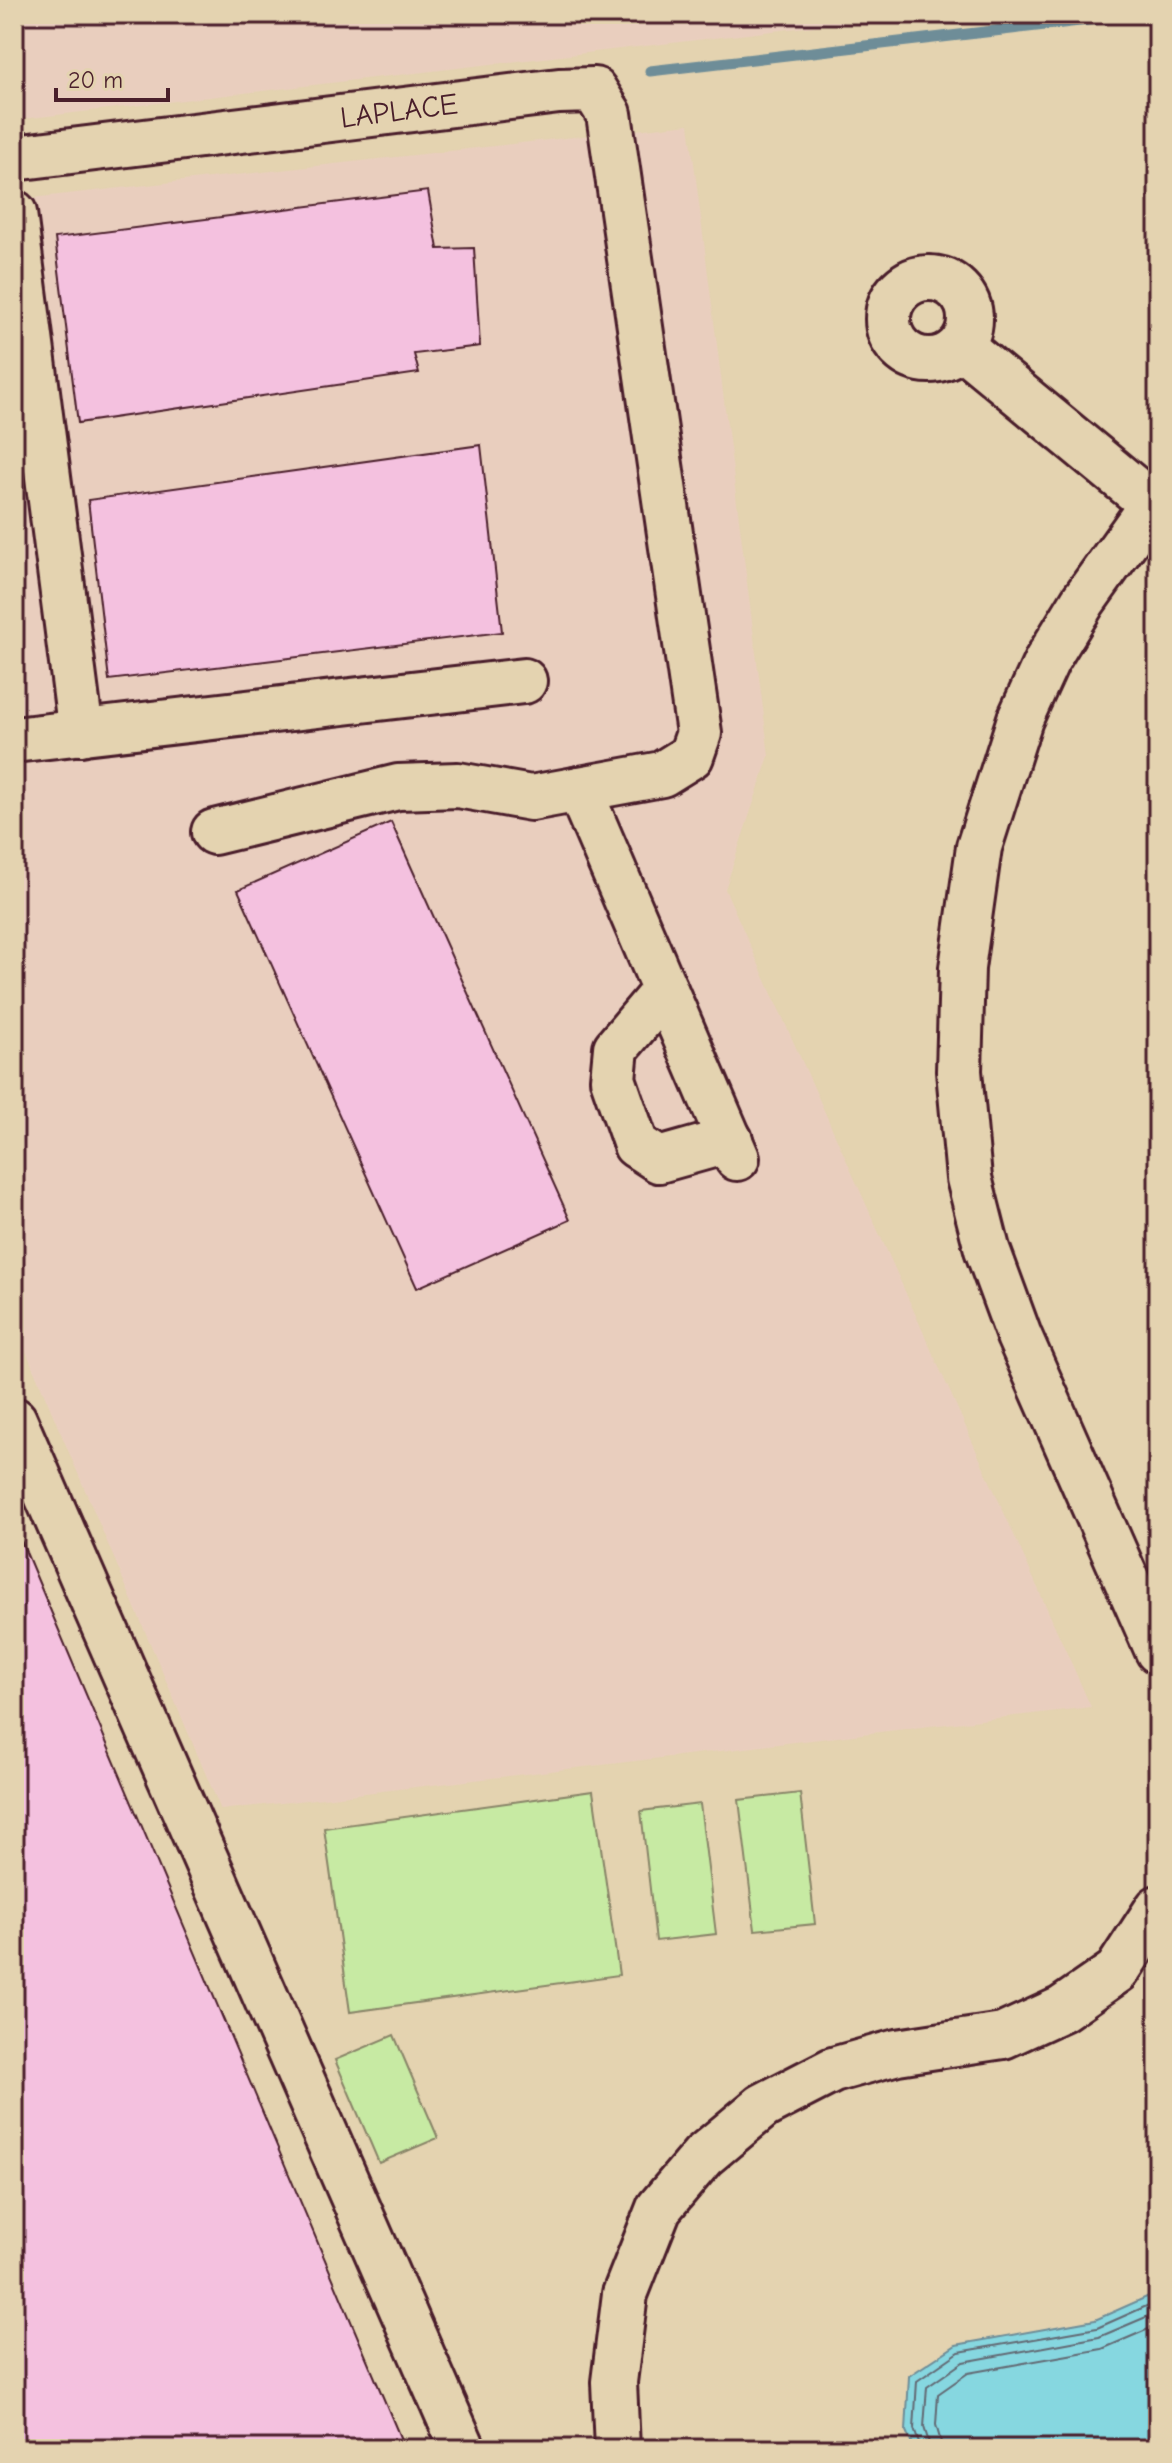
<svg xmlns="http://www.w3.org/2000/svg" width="1172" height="2463" font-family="'Comic Neue',sans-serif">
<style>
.built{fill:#e9cebe}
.green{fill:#c7eaa3;stroke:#888467;stroke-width:2}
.water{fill:#86d7e0;stroke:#6e8d98;stroke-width:2}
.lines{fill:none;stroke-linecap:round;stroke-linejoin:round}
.shore{stroke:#626973;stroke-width:2}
.stream{stroke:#6e8d98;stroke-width:11}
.building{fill:#f4c1df;stroke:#4a1f2b;stroke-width:2}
.minor-casing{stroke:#4a1f2b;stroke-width:50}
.minor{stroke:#e4d3b0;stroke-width:44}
.labels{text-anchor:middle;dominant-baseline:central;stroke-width:7;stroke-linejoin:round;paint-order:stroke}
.street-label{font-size:30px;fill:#4a1f2b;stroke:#e4d3b0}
</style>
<rect width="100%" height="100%" fill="#e4d3b0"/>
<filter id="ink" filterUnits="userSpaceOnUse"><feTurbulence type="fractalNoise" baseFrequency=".0125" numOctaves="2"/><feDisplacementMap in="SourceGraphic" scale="16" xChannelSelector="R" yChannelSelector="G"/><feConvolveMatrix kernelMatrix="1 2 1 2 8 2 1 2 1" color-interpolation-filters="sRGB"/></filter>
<g filter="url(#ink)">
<g class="built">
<path d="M 14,14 L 918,14 L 14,120 Z"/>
<path d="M 689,124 L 769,756 L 725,889 L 1091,1707 L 221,1810 L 14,1323 L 14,200 Z"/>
</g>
<g class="green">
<path d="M 593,1791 L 619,1975 L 350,2012 L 324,1828 Z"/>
<path d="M 800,1793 L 815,1924 L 755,1930 L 739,1800 Z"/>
<path d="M 700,1804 L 716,1934 L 656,1941 L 641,1811 Z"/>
<path d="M 394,2035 L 438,2138 L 379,2163 L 335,2060 Z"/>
</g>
<path class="water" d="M 1158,2292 L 1158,2449 L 914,2449 L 906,2431 L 909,2376 L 956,2345 L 1095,2320 Z"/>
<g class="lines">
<g class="shore">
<path d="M 921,2449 L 914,2429 L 917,2381 L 959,2352 L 1097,2328 L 1158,2301"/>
<path d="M 931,2449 L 924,2427 L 927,2387 L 963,2362 L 1099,2337 L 1158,2312"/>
<path d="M 943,2449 L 936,2425 L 938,2394 L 968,2373 L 1102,2349 L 1158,2325"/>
</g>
<path class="stream" d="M 650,71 L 1140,14"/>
</g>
<g class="building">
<path d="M 428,191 L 438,249 L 474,248 L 480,346 L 414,354 L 419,373 L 78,423 L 55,238 Z"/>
<path d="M 481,445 L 502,632 L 109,680 L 88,500 Z"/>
<path d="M 391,822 L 570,1220 L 417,1288 L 238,890 Z"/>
<path d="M 14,1524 L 405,2449 L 14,2449 Z"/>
</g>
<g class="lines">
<g class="minor-casing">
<g id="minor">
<path d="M 14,158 L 559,91 L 594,90 L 609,114 L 699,733 L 691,756 L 662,774 L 531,798 L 458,785 L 398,787 L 214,832"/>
<path d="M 14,213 L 81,733"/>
<circle cx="929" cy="319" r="41"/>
<path d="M 961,346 L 1151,503"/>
<path d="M 1158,496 L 1083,601 L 1047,660 L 1020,719 L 979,847 L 962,968 L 959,1071 L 969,1178 L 987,1249 L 1019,1336 L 1158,1651"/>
<path d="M 14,740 L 524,681"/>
<path d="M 579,789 L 737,1158"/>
<path d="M 665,990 L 616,1048 L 613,1079 L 636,1145 L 659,1160 L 730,1140"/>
<path d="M 14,1420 L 463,2449"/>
<path d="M 617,2449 L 614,2382 L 625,2294 L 659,2208 L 703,2156 L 763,2106 L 833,2070 L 897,2052 L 1003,2036 L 1062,2009 L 1117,1971 L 1158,1908"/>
</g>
</g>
<use href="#minor" class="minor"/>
</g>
</g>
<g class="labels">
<g class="street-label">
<text transform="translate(399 111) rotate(-7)">LAPLACE</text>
</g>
</g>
<rect width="1172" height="2463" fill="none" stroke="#e4d3b0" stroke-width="48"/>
<rect x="24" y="24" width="1124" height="2415" fill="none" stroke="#4a1f2b" stroke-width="3" filter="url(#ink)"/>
<path d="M56 88v12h112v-12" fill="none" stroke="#4a1f2b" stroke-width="4"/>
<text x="68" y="88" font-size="24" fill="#4a1f2b" stroke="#e4d3b0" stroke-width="6" paint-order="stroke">20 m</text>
</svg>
